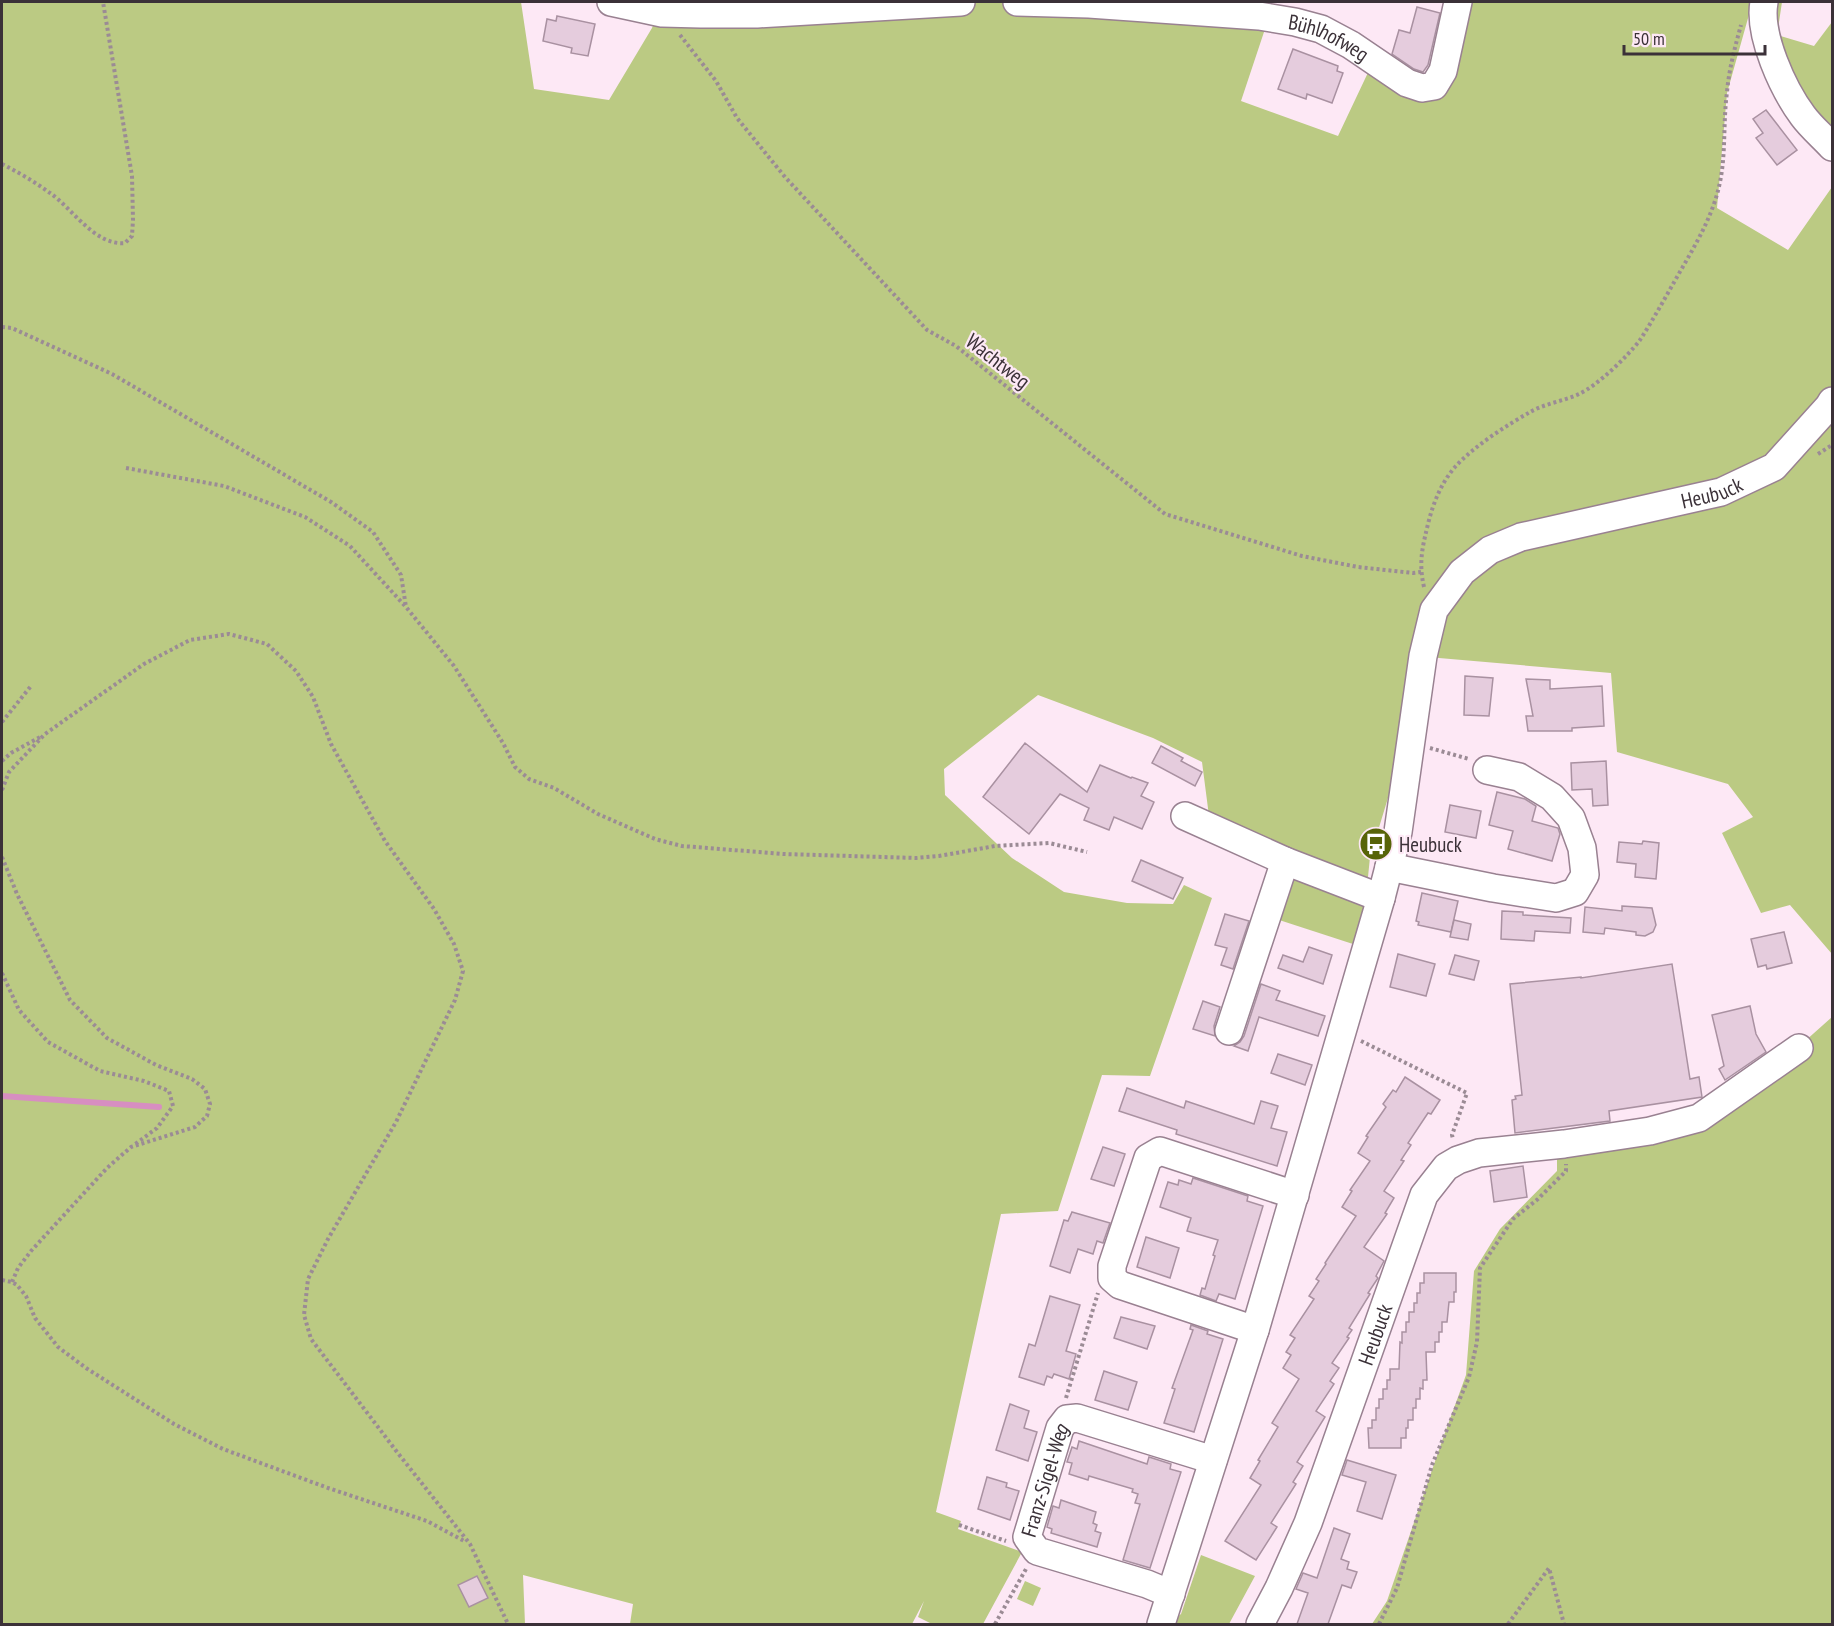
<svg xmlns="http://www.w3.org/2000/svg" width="1834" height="1626" font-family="'PT Sans Narrow',sans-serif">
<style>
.green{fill:#bbca83}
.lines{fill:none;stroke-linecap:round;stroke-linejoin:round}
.stream{stroke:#d78ec1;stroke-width:6}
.building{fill:#e5ccdd;stroke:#a991a1;stroke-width:1.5}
.minor-casing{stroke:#998191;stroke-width:30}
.path{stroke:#9b8b95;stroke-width:4;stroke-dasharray:3 3;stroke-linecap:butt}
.minor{stroke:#fff;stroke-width:27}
.labels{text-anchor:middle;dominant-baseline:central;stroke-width:4.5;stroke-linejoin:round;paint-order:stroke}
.street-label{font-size:21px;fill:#3b3138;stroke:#fde8f5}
.poi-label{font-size:21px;fill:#3b3138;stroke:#fde8f5;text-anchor:start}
</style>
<rect width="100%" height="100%" fill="#fde8f5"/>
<g class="green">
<path d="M 2,2 L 521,2 L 534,89 L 609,100 L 652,28 L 661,5 L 661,2 L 1103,2 L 1271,11 L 1241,101 L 1338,136 L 1373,62 L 1422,88 L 1458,2 L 1782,2 L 1777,35 L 1814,46 L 1832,22 L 1832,147 L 1752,4 L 1727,93 L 1717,208 L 1788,250 L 1832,187 L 1832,954 L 1790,905 L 1761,913 L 1722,833 L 1753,817 L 1728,784 L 1617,752 L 1611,673 L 1439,658 L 1412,654 L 1398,765 L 1370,857 L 1368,877 L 1358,883 L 1209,816 L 1202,762 L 1153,738 L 1038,695 L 944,769 L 945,795 L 1012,858 L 1064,892 L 1127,903 L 1173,904 L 1184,885 L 1212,898 L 1150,1076 L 1102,1075 L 1058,1211 L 1001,1214 L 936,1512 L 961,1521 L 958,1529 L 1022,1552 L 983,1624 L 932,1624 L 918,1617 L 924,1601 L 912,1624 L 630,1624 L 633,1604 L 523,1575 L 525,1624 L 2,1624 Z"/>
<path d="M 1299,871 L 1364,900 L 1361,926 L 1356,945 L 1273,918 L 1287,880 Z"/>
<path d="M 1832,1017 L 1832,1624 L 1372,1624 L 1387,1601 L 1442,1441 L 1466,1375 L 1474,1271 L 1500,1229 L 1557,1171 L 1557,1153 L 1650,1131 L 1795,1050 Z"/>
<path d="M 1201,1555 L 1255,1576 L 1229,1624 L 1173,1624 L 1176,1618 L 1181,1614 Z"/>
<path d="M 1025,1581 L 1041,1588 L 1033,1606 L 1017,1599 Z"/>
</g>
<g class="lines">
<path class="stream" d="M 2,1096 L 159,1107"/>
</g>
<g class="building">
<path d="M 1417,7 L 1440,13 L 1428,65 L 1423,72 L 1414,69 L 1392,54 L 1399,30 L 1410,33 Z"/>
<path d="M 557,16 L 595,24 L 588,56 L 571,53 L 572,48 L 543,41 L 547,19 L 556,21 Z"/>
<path d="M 1293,49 L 1338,66 L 1337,71 L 1343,73 L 1332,103 L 1307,94 L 1306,99 L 1278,89 Z"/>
<path d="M 1766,110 L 1797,150 L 1777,165 L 1756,138 L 1763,133 L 1753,119 Z"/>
<path d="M 1465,676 L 1493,678 L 1489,716 L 1464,715 Z"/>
<path d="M 1526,679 L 1550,680 L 1550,689 L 1602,686 L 1604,726 L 1572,728 L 1572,731 L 1528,731 L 1526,716 L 1533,716 Z"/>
<path d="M 1025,743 L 1087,792 L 1100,765 L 1131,778 L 1132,777 L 1148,783 L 1141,796 L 1154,802 L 1142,829 L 1114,817 L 1109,830 L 1084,820 L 1089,808 L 1060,794 L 1029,834 L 983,797 Z"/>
<path d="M 1161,746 L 1183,758 L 1181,761 L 1202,772 L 1195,786 L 1152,763 Z"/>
<path d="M 1606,761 L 1608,805 L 1593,806 L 1592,789 L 1572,790 L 1571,763 Z"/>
<path d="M 1497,792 L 1525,799 L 1536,806 L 1532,821 L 1558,828 L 1560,834 L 1552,861 L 1508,849 L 1513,831 L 1489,825 Z"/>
<path d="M 1450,805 L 1481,811 L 1476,838 L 1445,832 Z"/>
<path d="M 1643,841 L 1659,843 L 1656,879 L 1635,877 L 1636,864 L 1617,862 L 1619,842 L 1642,844 Z"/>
<path d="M 1141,860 L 1183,878 L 1173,899 L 1132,881 Z"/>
<path d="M 1422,893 L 1458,901 L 1451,932 L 1418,925 L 1419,922 L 1416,921 Z"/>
<path d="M 1622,906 L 1652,908 L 1656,925 L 1653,932 L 1645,936 L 1636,935 L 1636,932 L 1605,928 L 1604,934 L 1583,932 L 1585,907 L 1622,911 Z"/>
<path d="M 1502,911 L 1523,912 L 1523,915 L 1571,918 L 1570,933 L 1535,931 L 1534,941 L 1501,939 Z"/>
<path d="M 1225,914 L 1249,921 L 1233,969 L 1221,965 L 1227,948 L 1215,945 Z"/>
<path d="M 1454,920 L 1471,924 L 1468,940 L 1450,937 Z"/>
<path d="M 1784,932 L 1792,963 L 1767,969 L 1766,965 L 1758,967 L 1751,939 Z"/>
<path d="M 1309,947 L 1332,955 L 1323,984 L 1278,968 L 1283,955 L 1303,962 Z"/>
<path d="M 1398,954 L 1435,964 L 1426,996 L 1390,987 Z"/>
<path d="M 1455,955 L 1479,961 L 1474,980 L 1449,974 Z"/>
<path d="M 1672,964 L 1690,1079 L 1699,1077 L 1702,1097 L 1609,1111 L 1610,1121 L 1515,1133 L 1512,1100 L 1516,1099 L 1515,1096 L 1522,1095 L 1510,984 L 1581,977 L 1581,978 Z"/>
<path d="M 1261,984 L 1280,991 L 1276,1000 L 1325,1016 L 1318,1036 L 1259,1017 L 1248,1051 L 1234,1046 L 1240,1042 L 1244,1036 Z"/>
<path d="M 1203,1001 L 1220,1007 L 1214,1026 L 1215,1036 L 1193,1029 Z"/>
<path d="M 1750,1006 L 1756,1034 L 1766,1052 L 1725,1080 L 1719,1069 L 1724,1066 L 1712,1015 Z"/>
<path d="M 1278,1054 L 1312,1065 L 1305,1085 L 1271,1073 Z"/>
<path d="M 1405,1077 L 1440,1100 L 1431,1114 L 1428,1113 L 1408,1143 L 1411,1145 L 1401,1160 L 1404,1161 L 1384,1191 L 1394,1198 L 1385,1213 L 1387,1214 L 1364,1247 L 1384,1261 L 1376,1276 L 1378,1278 L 1368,1293 L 1370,1294 L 1349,1328 L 1352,1330 L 1347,1337 L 1349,1338 L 1332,1363 L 1339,1368 L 1330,1381 L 1334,1384 L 1316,1411 L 1325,1417 L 1297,1462 L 1303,1466 L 1293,1482 L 1296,1484 L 1271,1523 L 1277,1527 L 1256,1560 L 1225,1541 L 1261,1485 L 1250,1478 L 1260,1461 L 1258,1460 L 1278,1427 L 1272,1423 L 1299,1379 L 1283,1368 L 1291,1355 L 1286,1352 L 1295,1338 L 1290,1335 L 1314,1299 L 1309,1296 L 1319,1281 L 1316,1279 L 1326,1264 L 1325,1263 L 1356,1216 L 1342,1207 L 1352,1191 L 1350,1190 L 1370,1161 L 1358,1153 L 1368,1137 L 1366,1136 L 1386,1107 L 1383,1104 L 1393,1090 L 1396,1092 Z"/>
<path d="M 1127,1088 L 1184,1108 L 1186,1101 L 1254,1124 L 1261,1101 L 1278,1106 L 1271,1128 L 1287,1132 L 1277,1166 L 1176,1134 L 1177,1130 L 1119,1111 Z"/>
<path d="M 1103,1147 L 1125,1154 L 1114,1186 L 1091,1179 Z"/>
<path d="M 1523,1166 L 1527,1197 L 1494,1202 L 1490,1171 Z"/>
<path d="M 1193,1178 L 1248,1196 L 1247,1201 L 1263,1206 L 1235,1299 L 1219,1294 L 1216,1301 L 1200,1295 L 1202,1288 L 1205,1289 L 1210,1272 L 1215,1256 L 1213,1255 L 1218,1240 L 1187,1231 L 1191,1218 L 1160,1207 L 1168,1182 L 1178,1185 L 1179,1180 L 1191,1184 Z"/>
<path d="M 1072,1212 L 1110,1223 L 1103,1243 L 1097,1241 L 1093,1254 L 1078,1249 L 1070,1273 L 1050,1266 L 1064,1220 L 1068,1221 Z"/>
<path d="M 1146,1237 L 1179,1248 L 1170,1278 L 1137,1267 Z"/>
<path d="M 1424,1273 L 1456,1273 L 1456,1292 L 1454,1292 L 1454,1302 L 1449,1302 L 1447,1322 L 1442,1322 L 1442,1332 L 1439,1332 L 1439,1342 L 1435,1342 L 1435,1352 L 1426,1352 L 1427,1380 L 1423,1380 L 1423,1389 L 1420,1388 L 1420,1399 L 1416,1399 L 1416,1408 L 1413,1408 L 1413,1420 L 1408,1420 L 1408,1428 L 1406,1428 L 1406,1438 L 1401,1438 L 1401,1448 L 1369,1448 L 1368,1428 L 1372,1428 L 1372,1420 L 1376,1420 L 1376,1408 L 1379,1408 L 1379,1399 L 1383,1399 L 1383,1389 L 1387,1389 L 1387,1380 L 1390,1380 L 1390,1369 L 1399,1369 L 1400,1342 L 1402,1343 L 1402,1332 L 1406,1332 L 1406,1322 L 1409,1322 L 1409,1312 L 1414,1312 L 1414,1303 L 1417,1303 L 1417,1293 L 1420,1293 L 1420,1283 L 1424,1283 Z"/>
<path d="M 1050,1296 L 1080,1305 L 1066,1351 L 1076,1354 L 1069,1379 L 1054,1374 L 1052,1378 L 1047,1376 L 1044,1385 L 1019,1377 L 1029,1344 L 1035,1346 Z"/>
<path d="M 1121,1317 L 1155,1326 L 1147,1349 L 1114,1338 Z"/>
<path d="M 1191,1325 L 1208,1331 L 1207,1334 L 1223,1339 L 1194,1432 L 1164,1423 L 1175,1389 L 1172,1388 L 1193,1330 L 1190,1329 Z"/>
<path d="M 1104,1371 L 1137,1382 L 1128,1410 L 1095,1400 Z"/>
<path d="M 1010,1404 L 1029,1411 L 1024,1428 L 1037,1432 L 1028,1461 L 996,1450 Z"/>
<path d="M 1079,1441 L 1147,1464 L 1149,1457 L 1171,1464 L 1170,1469 L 1181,1472 L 1150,1568 L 1123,1560 L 1140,1504 L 1135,1503 L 1138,1494 L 1132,1492 L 1133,1489 L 1089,1476 L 1088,1480 L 1069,1474 L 1072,1463 L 1067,1462 L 1072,1447 L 1077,1449 Z"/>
<path d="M 1347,1460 L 1396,1475 L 1382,1519 L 1357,1511 L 1366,1482 L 1342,1475 Z"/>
<path d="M 987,1477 L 1007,1483 L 1006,1487 L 1019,1491 L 1010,1520 L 978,1509 Z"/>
<path d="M 1061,1500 L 1096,1512 L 1093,1523 L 1097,1525 L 1095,1531 L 1101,1533 L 1097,1547 L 1051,1533 L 1052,1529 L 1047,1527 L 1053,1506 L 1059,1508 Z"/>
<path d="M 1334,1528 L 1350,1534 L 1341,1559 L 1349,1562 L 1347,1569 L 1357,1572 L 1351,1588 L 1342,1585 L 1328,1624 L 1297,1624 L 1308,1593 L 1296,1589 L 1303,1573 L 1317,1578 Z"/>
<path d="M 477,1576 L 488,1598 L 469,1607 L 458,1585 Z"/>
</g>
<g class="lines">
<g class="minor-casing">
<g id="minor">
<path d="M 611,2 L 662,13 L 701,14 L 757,14 L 961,2"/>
<path id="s1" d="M 1017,2 L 1089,4 L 1259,16 L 1295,22 L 1321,29 L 1351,45 L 1407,83 L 1422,88 L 1434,86 L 1443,71 L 1458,2"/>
<path d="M 1764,2 C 1758,35 1783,89 1803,116 C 1811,127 1823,137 1832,147"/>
<path d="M 1185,816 L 1285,861 L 1381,898"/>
<path d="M 1389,867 L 1493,888 L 1556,898 L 1575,892 L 1585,875 L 1582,848 L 1571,818 L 1552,797 L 1519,777 L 1487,770"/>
<path d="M 1229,1031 L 1285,861"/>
<path d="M 1255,1330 L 1120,1285 L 1112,1278 L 1112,1266 L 1148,1158 L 1160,1151 L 1295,1195"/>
<path id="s2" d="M 1171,1594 L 1147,1584 L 1037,1551 L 1027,1537 L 1060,1428 L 1067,1419 L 1077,1418 L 1213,1460"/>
<path id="s3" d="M 1161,1624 L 1255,1330 L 1381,898 L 1398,832 L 1423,656 L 1434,610 L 1462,572 L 1490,550 L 1521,537 L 1721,492 L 1774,467 L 1829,406 L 1832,401"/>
<path id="s4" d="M 1260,1624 L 1279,1588 L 1308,1523 L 1424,1195 L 1446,1167 L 1458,1160 L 1479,1153 L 1564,1144 L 1650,1131 L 1699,1118 L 1799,1048"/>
</g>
</g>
<g class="path">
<path d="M 680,35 L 716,81 L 737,118 L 785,177 L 927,330 L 956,346 L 1165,514 L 1302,556 L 1358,567 L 1413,573 L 1421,572"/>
<path d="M 2,164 C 18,172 35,182 50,193 C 72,208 95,246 125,243 L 132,236 L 133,220 L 132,176 L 103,2"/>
<path d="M 2,327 L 12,328 L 112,374 L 331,502 L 373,532 L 401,575 L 406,607"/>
<path d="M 1818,454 L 1832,445"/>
<path d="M 126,468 L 224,486 L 305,517 L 350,546 L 406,607 L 454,666 L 503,743 L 515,767 L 529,779 L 554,788 L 598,814 L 655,839 L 682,846 L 784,854 L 916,858 L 939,856 L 995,846 L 1049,843 L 1087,852"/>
<path d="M 1424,587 C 1418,561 1423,545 1429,520 C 1434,501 1442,482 1455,467 C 1474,446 1507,425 1532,411 C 1547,403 1564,401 1579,394 C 1598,385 1627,357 1640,340 C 1653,320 1665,298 1677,277 C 1694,247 1713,217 1720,182 C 1726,153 1723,122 1727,92 C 1729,69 1735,47 1741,25"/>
<path d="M 2,722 L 31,686"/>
<path d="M 1430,748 L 1469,759"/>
<path d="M 2,761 L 11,753 L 42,736"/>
<path d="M 2,790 L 9,772 L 45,734 L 144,664 L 190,640 L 229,634 L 267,644 L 296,671 L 313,697 L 331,744 L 385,841 L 434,909 L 454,944 L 463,971 L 455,1000 L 396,1122 L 328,1239 L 308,1279 L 304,1315 L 311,1339 L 397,1452 L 470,1544 L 508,1624"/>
<path d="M 2,857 L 17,894 L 70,1000 L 107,1038 L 156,1065 L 192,1079 L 205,1089 L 210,1104 L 207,1116 L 195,1127 L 131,1147 L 107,1168 L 31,1251 L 18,1268 L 12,1282"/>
<path d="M 2,973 L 19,1010 L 48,1042 L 100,1071 L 144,1081 L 169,1091 L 173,1106 L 157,1128 L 134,1145"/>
<path d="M 1361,1041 L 1467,1093 L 1452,1135 L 1453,1139"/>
<path d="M 2,1280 L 12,1282 L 17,1285 L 26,1296 L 35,1318 L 58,1347 L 86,1368 L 174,1424 L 223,1449 L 328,1488 L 427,1521 L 466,1542"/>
<path d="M 1066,1398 L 1098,1293"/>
<path d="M 959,1525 L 1006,1541"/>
<path d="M 995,1624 L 1026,1569"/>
<path d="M 1379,1624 L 1397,1588 L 1432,1465 L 1469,1377 L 1477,1342 L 1480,1268 L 1513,1219 L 1538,1199 L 1566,1171 L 1566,1164"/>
<path d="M 1508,1624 L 1549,1568 L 1564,1624"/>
</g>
<use href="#minor" class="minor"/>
</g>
<defs>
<g id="bus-disc" transform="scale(1.725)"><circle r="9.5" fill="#576408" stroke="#fde8f5"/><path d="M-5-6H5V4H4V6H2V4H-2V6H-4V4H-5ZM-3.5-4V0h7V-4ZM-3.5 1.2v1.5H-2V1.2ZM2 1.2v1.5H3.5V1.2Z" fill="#fff"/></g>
</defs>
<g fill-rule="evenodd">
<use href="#bus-disc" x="1376" y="844"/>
</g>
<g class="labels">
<g class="street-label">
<text stroke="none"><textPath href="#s1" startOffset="316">Bühlhofweg</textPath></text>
<text transform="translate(998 361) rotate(38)">Wachtweg</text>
<text stroke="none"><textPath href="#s3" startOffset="1364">Heubuck</textPath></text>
<text stroke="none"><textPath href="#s4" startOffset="312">Heubuck</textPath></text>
<text stroke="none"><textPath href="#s2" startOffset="218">Franz-Sigel-Weg</textPath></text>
</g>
<g class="poi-label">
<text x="1399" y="844">Heubuck</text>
</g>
</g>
<rect width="1834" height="1626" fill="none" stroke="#3b3138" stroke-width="6"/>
<path d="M1624 45v9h141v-9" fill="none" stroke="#3b3138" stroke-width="3"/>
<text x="1633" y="45" font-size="18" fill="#3b3138" stroke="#fde8f5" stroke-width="4.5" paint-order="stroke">50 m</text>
</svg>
